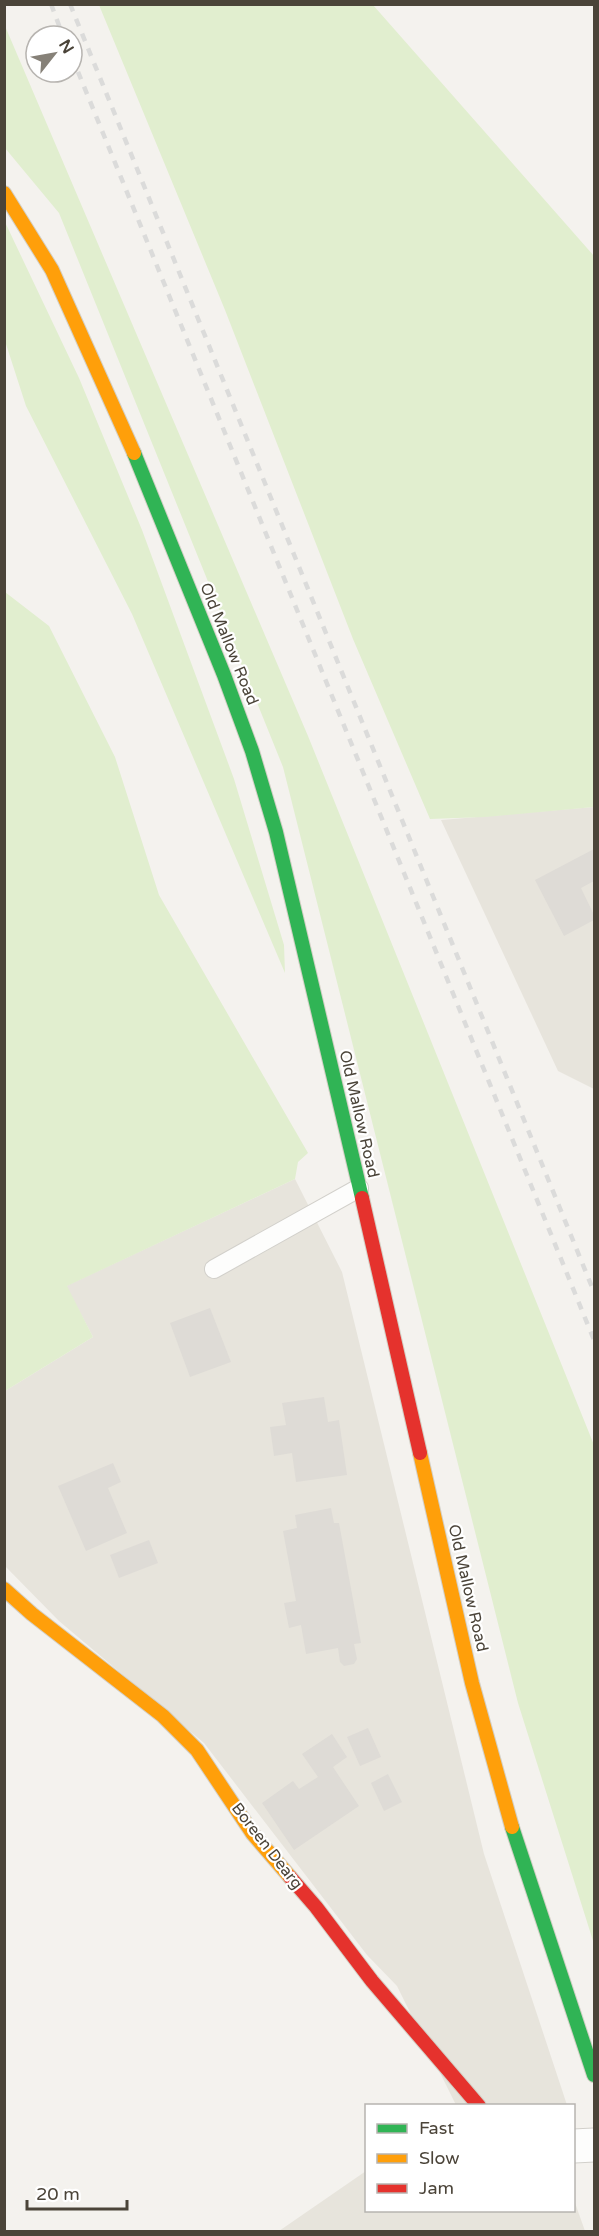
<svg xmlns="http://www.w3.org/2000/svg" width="599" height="2236" font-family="'Varela Round',sans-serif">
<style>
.residential{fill:#e7e4dc}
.grass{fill:#e1eecf}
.building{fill:#dedbd6}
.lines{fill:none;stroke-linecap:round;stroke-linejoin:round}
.lane-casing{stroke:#d2d0cb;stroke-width:20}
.street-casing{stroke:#d2d0cb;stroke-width:35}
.fast-casing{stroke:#d3cfc5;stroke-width:16}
.slow-casing{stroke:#d3cfc5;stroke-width:16}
.jam-casing{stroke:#d3cfc5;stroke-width:16}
.lane{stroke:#fdfdfc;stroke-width:18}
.street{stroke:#fdfdfc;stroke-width:33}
.fast{stroke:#30b455;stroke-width:14}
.slow{stroke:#ff9f0a;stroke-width:14}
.jam{stroke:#e5322d;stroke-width:14}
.rail{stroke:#dbdbda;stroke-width:4.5;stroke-dasharray:8 8;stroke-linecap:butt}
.labels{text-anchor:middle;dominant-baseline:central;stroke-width:4.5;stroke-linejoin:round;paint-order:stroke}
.street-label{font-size:16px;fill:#4b4439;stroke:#fff}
</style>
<rect width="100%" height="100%" fill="#f4f2ee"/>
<g class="residential">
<path d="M 594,807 L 594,1089 L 558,1071 L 441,820 Z"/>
<path d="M 295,1179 L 342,1272 L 484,1854 L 567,2105 L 456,2105 L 397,1986 L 367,1955 L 204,1743 L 59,1621 L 5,1566 L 5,1391 L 93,1337 L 66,1286 Z"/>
<path d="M 366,2171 L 366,2210 L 574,2210 L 574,2200 L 585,2231 L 279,2231 Z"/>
</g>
<g class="grass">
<path d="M 99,5 L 373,5 L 594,256 L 594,807 L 485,817 L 430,819 L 353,639 L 225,310 Z"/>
<path d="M 5,26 L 308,736 L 594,1445 L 594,1944 L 518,1703 L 283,767 L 59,213 L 5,148 Z"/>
<path d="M 4,220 L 79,378 L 142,530 L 234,779 L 284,945 L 285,973 L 132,614 L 26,406 L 5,341 Z"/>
<path d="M 5,592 L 49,626 L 115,757 L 159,895 L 308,1153 L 298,1162 L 295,1179 L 67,1286 L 93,1337 L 5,1391 Z"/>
</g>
<g class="building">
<path d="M 594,849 L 594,881 L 581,888 L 594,915 L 594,920 L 564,936 L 535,880 Z"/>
<path d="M 210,1308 L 231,1362 L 190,1377 L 170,1323 Z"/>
<path d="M 324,1397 L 328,1422 L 339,1420 L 347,1475 L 296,1482 L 292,1453 L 274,1456 L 270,1427 L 286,1425 L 282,1403 Z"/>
<path d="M 113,1463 L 121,1482 L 108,1488 L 127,1533 L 86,1551 L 58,1486 Z"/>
<path d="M 331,1508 L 334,1523 L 339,1523 L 361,1643 L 354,1644 L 357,1659 L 354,1664 L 344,1666 L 340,1662 L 338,1648 L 306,1654 L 301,1625 L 289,1628 L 284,1603 L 296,1601 L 283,1531 L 297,1528 L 295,1515 Z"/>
<path d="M 149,1540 L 158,1563 L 119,1578 L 110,1555 Z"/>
<path d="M 368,1728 L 381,1757 L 360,1766 L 347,1737 Z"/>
<path d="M 332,1734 L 347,1757 L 333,1767 L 359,1806 L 294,1850 L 262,1803 L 293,1781 L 299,1789 L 318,1777 L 302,1754 Z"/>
<path d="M 388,1774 L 402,1802 L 384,1811 L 371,1783 Z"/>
</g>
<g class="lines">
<g class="lane-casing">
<path id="lane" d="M 214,1269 L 359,1188"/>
</g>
<g class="street-casing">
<path id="street" d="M 574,2146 L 594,2145"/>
</g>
<g class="fast-casing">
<g id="fast">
<path d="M 134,453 L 224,675 L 252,751 L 276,832 L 362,1198"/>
<path d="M 512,1827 L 594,2075"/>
</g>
</g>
<g class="slow-casing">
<g id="slow">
<path d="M 4,193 L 52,270 L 134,453"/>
<path d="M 420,1453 L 472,1683 L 512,1827"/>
<path d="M 4,1589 L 32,1614 L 163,1716 L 197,1750 L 253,1834 L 290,1877"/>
</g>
</g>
<g class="jam-casing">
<g id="jam">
<path d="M 362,1198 L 420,1453"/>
<path d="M 290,1877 L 316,1907 L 372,1981 L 479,2106"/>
</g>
</g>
<use href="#lane" class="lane"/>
<use href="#street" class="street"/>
<use href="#fast" class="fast"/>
<use href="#slow" class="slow"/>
<use href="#jam" class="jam"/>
<g class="rail">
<path d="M 51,4 L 63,36"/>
<path d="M 70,4 L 594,1292"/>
<path d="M 72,57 L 594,1340"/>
</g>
</g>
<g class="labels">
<g class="street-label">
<text transform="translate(229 644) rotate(68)">Old Mallow Road</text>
<text transform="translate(359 1114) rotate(77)">Old Mallow Road</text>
<text transform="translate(468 1588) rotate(77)">Old Mallow Road</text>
<text transform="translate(267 1846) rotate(52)">Boreen Dearg</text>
</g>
</g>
<rect width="599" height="2236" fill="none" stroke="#4b4439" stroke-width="12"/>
<rect x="365" y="2104" width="210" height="108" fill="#ffffff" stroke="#b7b4b0" stroke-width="1.5"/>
<rect x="377" y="2124" width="30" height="9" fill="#30b455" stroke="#b7b4b0" stroke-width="1.5"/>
<text x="419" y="2134" font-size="18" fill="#4b4439">Fast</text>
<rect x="377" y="2154" width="30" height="9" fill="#ff9f0a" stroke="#b7b4b0" stroke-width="1.5"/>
<text x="419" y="2164" font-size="18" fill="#4b4439">Slow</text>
<rect x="377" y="2184" width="30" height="9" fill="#e5322d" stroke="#b7b4b0" stroke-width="1.5"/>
<text x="419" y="2194" font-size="18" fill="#4b4439">Jam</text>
<g transform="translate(54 54) rotate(59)"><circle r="28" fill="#ffffff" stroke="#b7b4b0" stroke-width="1.5"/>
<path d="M0-4.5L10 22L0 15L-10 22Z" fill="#868178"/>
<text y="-9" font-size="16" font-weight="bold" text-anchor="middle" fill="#4b4439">N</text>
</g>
<path d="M27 2200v9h100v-9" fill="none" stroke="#4b4439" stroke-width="3"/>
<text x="36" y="2200" font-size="18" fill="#4b4439" stroke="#ffffff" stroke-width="4.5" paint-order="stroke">20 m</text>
</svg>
